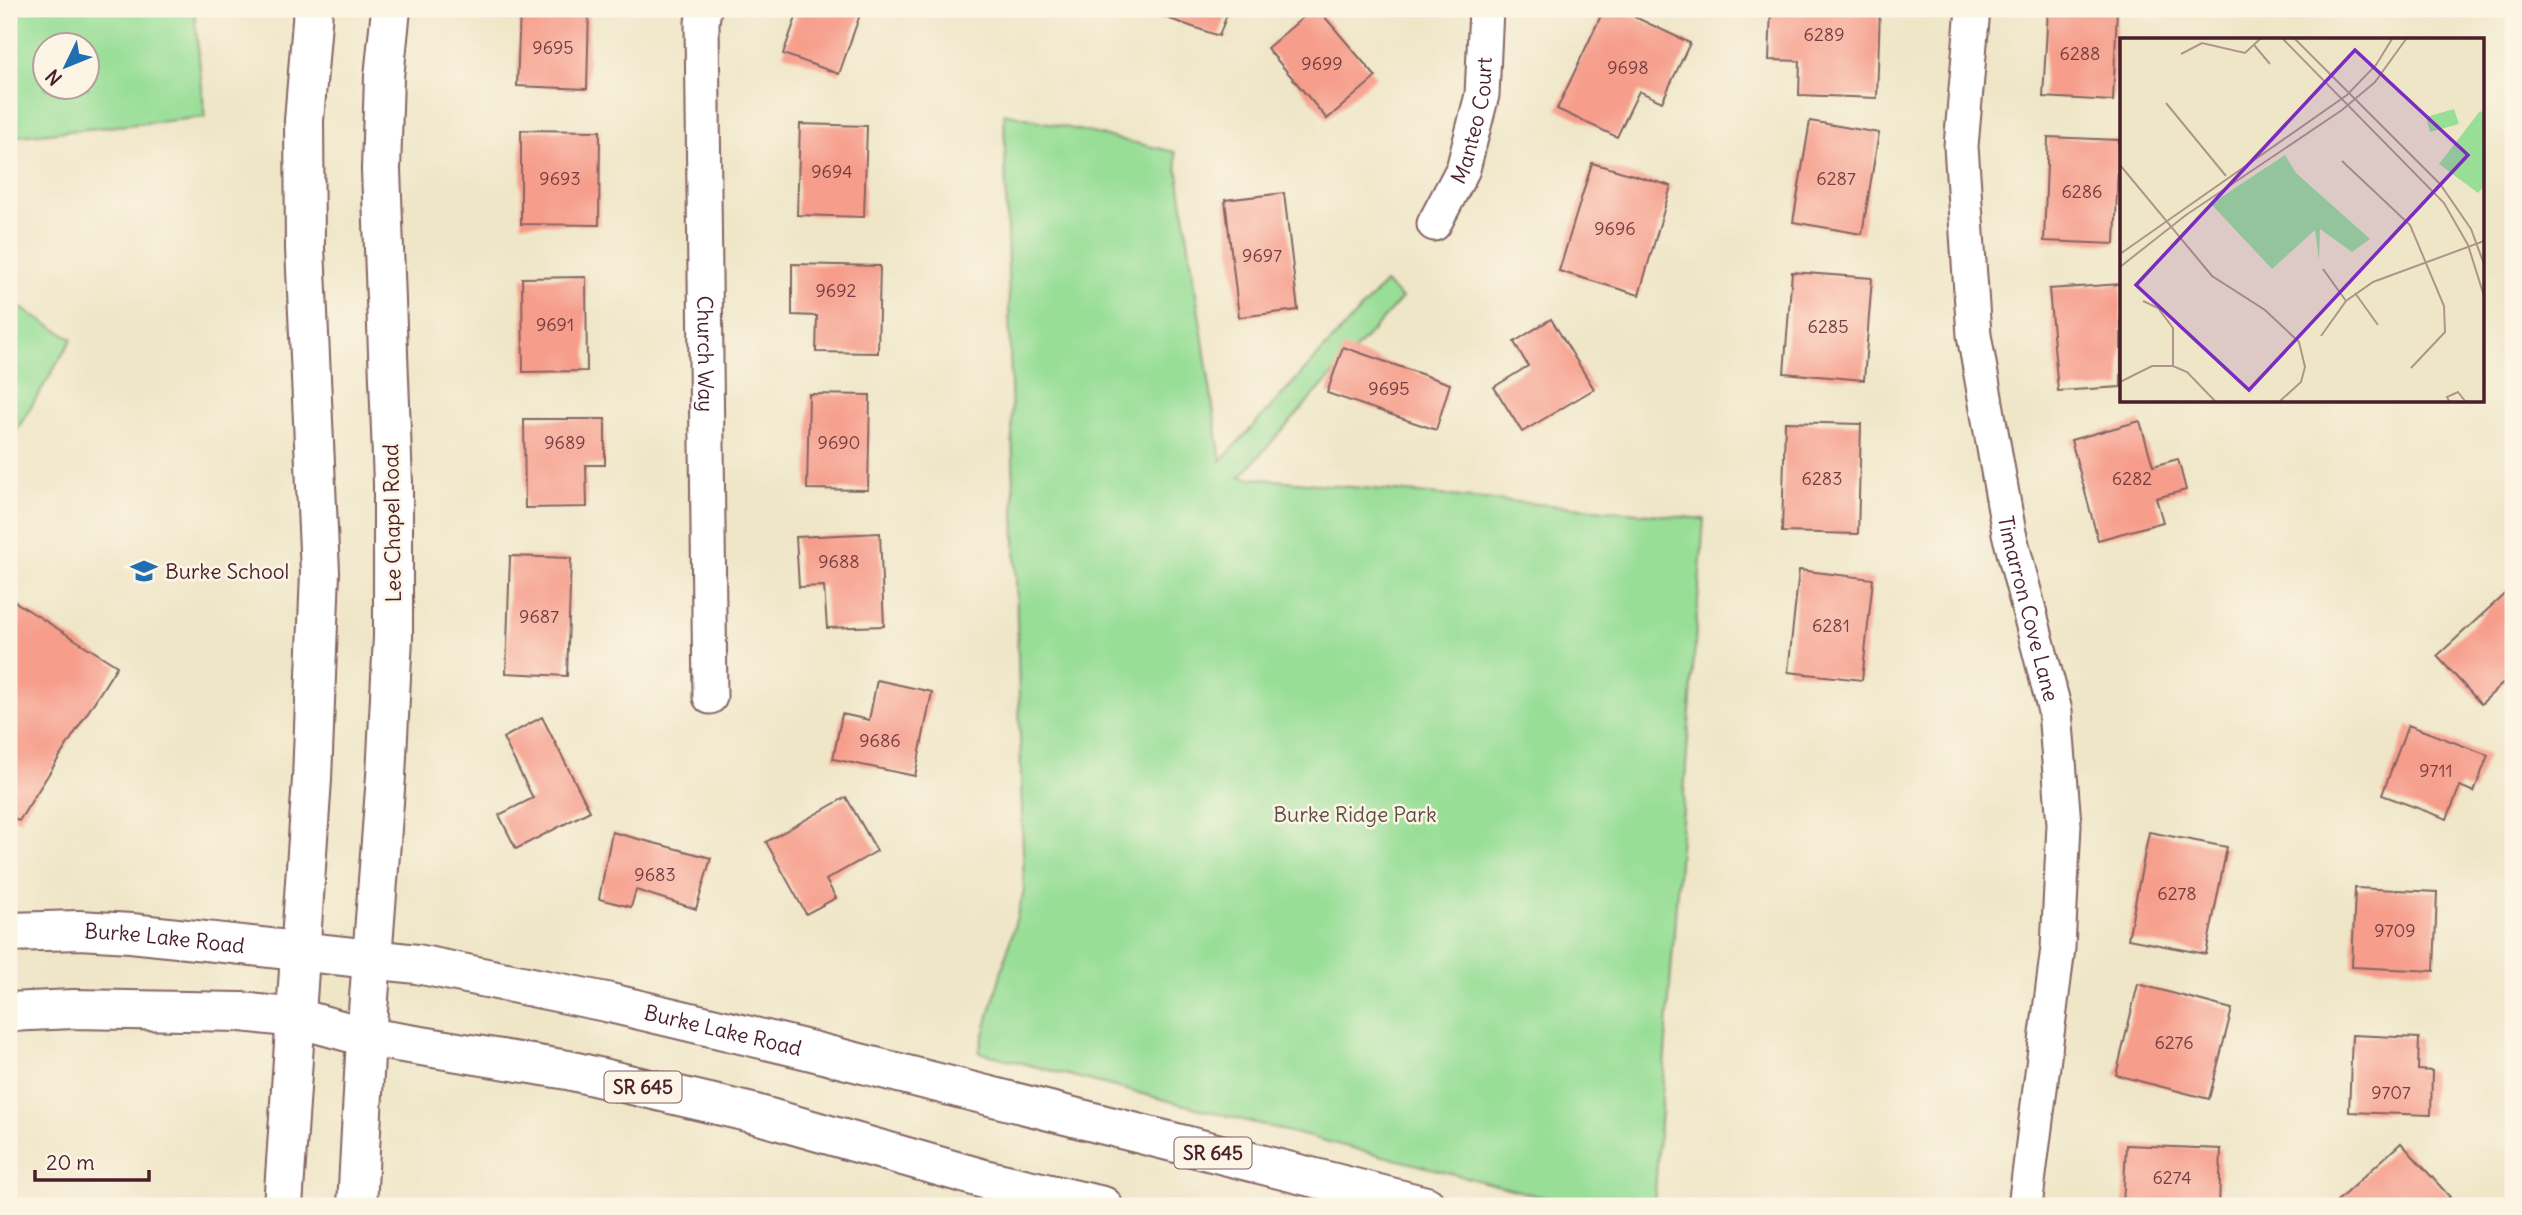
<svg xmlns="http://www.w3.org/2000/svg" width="2522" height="1215" font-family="Delius,sans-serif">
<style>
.green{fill:#98de97;stroke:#717e61;stroke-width:2;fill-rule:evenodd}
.building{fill:#f69d8b}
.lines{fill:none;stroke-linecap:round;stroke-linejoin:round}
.minor-casing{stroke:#846562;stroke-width:37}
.secondary-casing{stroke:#846562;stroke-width:42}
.primary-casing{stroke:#846562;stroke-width:42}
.minor{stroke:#fff;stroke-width:33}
.secondary{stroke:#fff;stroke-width:38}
.primary{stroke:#fff;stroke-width:38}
.labels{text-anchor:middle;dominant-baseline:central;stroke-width:5;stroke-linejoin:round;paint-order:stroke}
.number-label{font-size:18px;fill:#753e43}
.shield{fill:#fcf5e5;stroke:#7f5f63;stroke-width:2}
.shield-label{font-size:19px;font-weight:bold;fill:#4a1f2b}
.street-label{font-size:21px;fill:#4a1f2b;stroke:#fcf5e5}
.poi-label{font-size:21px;fill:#4a1f2b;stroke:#fcf5e5;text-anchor:start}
.park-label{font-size:21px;fill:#5e4f46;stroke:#fcf5e5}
.inset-road{fill:none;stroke:#ad9689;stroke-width:2}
.view{fill:#7b2cbf;fill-opacity:0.15;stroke:#7b2cbf;stroke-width:3.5}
.inset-edge{fill:none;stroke:#4a1f2b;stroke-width:3.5}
</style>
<rect width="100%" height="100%" fill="#fcf5e5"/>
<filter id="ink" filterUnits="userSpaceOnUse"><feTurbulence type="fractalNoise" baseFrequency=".0143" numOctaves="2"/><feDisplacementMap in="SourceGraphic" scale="14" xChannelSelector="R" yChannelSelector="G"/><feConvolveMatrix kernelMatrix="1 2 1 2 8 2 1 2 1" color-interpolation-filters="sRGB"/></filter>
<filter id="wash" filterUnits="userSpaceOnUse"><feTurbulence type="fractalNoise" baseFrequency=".00686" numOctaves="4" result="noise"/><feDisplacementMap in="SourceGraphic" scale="28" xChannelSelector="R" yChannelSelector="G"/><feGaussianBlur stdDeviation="1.57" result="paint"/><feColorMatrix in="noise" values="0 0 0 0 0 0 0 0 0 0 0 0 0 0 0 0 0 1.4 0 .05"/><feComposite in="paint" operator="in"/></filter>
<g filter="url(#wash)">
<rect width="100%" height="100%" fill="#efe6c8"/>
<g class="green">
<path d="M 9,9 L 194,9 L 205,117 L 9,137 ZM 46,46 L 88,46 L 88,88 L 46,88 Z"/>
<path d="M 1004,113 L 1175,152 L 1221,461 L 1385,283 L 1402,298 L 1240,477 L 1704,519 L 1654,1206 L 1577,1206 L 979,1052 L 1024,891 Z"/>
<path d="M 9,301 L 72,339 L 9,443 Z"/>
</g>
<g id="blocks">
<g class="building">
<path d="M 520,9 L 589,9 L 587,89 L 517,86 Z"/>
<path d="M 799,9 L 862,9 L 839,74 L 783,54 Z"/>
<path d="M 1141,9 L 1229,9 L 1219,36 Z"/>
<path d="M 1313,9 L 1318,9 L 1376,77 L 1327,119 L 1267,48 Z"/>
<path d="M 1604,9 L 1618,9 L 1690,43 L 1662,102 L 1639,91 L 1617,137 L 1557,109 Z"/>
<path d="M 1771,9 L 1880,9 L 1877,98 L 1799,95 L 1800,61 L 1769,60 Z"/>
<path d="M 2048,9 L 2117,9 L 2113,101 L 2043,97 Z"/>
<path d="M 1810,121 L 1879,133 L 1862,234 L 1793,222 Z"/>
<path d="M 800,124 L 867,126 L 864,217 L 797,215 Z"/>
<path d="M 521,130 L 600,131 L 599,225 L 521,224 Z"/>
<path d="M 2048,137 L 2119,140 L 2115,244 L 2044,241 Z"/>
<path d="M 1592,163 L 1671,186 L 1639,295 L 1559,271 Z"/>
<path d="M 1284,193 L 1298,310 L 1239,317 L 1225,200 Z"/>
<path d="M 792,264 L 880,266 L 878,353 L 816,352 L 817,316 L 792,315 Z"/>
<path d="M 1792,272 L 1872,278 L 1864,380 L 1784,373 Z"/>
<path d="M 586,277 L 587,371 L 523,372 L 522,278 Z"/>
<path d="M 2121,284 L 2121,387 L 2058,391 L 2049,289 Z"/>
<path d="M 1551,319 L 1594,389 L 1522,432 L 1494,387 L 1528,366 L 1514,342 Z"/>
<path d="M 1343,347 L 1450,384 L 1436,430 L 1327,393 Z"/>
<path d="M 809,394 L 870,395 L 868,490 L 807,489 Z"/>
<path d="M 524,419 L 605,419 L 605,465 L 586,465 L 587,507 L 525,508 Z"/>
<path d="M 2140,421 L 2153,466 L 2178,459 L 2186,490 L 2156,498 L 2163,522 L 2098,540 L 2071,440 Z"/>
<path d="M 1785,422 L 1861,424 L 1858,534 L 1782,532 Z"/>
<path d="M 880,533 L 884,626 L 827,628 L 824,586 L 799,587 L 796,537 Z"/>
<path d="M 510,556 L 571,558 L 567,676 L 506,673 Z"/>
<path d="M 1799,570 L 1873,579 L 1862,680 L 1788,672 Z"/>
<path d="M 2509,590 L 2513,594 L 2513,674 L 2481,704 L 2437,656 Z"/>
<path d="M 9,598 L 117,666 L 19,821 L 9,815 Z"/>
<path d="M 877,680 L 932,692 L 915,776 L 833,759 L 842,714 L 869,720 Z"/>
<path d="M 542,717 L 590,811 L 516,849 L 499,815 L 533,798 L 503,738 Z"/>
<path d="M 2408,725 L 2488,755 L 2474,792 L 2460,786 L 2447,819 L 2382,795 Z"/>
<path d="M 846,797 L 877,851 L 826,880 L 836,898 L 806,914 L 766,842 Z"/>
<path d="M 612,832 L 711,858 L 696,909 L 636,890 L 631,907 L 599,899 Z"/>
<path d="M 2149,832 L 2227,847 L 2206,954 L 2128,939 Z"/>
<path d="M 2355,888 L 2437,892 L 2434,971 L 2352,967 Z"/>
<path d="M 2138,984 L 2232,1009 L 2209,1099 L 2116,1075 Z"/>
<path d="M 2352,1035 L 2419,1038 L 2418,1070 L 2432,1071 L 2431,1115 L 2349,1112 Z"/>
<path d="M 2401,1143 L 2450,1197 L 2439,1206 L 2342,1206 L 2337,1201 Z"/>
<path d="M 2126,1145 L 2221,1149 L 2219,1206 L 2123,1206 Z"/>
</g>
</g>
</g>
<g filter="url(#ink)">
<use href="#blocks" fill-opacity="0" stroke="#846562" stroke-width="2"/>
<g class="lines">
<g class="minor-casing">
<g id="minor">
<path id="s1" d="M 704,9 L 702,23 L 710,697"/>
<path id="s2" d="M 1973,9 L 1961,146 L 1974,335 L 2009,533 L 2055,711 L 2064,824 L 2058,948 L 2025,1206"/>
<path id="s3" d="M 1434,224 L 1463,169 L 1482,95 L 1486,9"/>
</g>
</g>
<g class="secondary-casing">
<g id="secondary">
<path d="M 283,1206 L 312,779 L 320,572 L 305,248 L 304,121 L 313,9"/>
<path d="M 357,1206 L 366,1037 L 386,776 L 393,637 L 393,483 L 381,170 L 384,77 L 391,9"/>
</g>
</g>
<g class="primary-casing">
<g id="primary">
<path id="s4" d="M 9,932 L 79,930 L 131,933 L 417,964 L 606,1002 L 800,1048 L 1426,1206"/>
<path d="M 9,1012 L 73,1009 L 241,1012 L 297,1018 L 366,1037 L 568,1070 L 752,1113 L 984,1179 L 1103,1206"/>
</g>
</g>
<use href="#minor" class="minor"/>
<use href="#secondary" class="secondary"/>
<use href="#primary" class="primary"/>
</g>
</g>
<defs>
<g id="school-bare" transform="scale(2.1)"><path d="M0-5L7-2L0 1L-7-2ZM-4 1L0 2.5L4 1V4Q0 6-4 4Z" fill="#1f6fb2" stroke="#fcf5e5" stroke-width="2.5" paint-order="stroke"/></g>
</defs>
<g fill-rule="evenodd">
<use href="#school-bare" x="144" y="571"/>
</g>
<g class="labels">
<g class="number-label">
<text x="1824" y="34">6289</text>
<text x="553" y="47">9695</text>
<text x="2080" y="53">6288</text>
<text x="1322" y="63">9699</text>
<text x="1628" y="67">9698</text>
<text x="832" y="171">9694</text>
<text x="560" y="178">9693</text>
<text x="1836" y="178">6287</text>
<text x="2082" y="191">6286</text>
<text x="1615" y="228">9696</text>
<text x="1262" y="255">9697</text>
<text x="836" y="290">9692</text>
<text x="555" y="324">9691</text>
<text x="1828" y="326">6285</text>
<text x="1389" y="388">9695</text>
<text x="565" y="442">9689</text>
<text x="839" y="442">9690</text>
<text x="1822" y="478">6283</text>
<text x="2132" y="478">6282</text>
<text x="839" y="561">9688</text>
<text x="539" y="616">9687</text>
<text x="1831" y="625">6281</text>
<text x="880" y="740">9686</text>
<text x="2436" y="770">9711</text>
<text x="655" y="874">9683</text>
<text x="2177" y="893">6278</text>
<text x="2395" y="930">9709</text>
<text x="2174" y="1042">6276</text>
<text x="2391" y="1092">9707</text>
<text x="2172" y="1177">6274</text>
</g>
<g class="shield">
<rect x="604.5" y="1071.5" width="77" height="31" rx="5"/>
<rect x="1174.5" y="1137.5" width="77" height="31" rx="5"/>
</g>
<g class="shield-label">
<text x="643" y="1087">SR 645</text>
<text x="1213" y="1153">SR 645</text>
</g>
<g class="street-label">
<text stroke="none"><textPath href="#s3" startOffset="112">Manteo Court</textPath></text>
<text stroke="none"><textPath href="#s1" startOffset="345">Church Way</textPath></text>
<text transform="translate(392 523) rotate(-91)">Lee Chapel Road</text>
<text stroke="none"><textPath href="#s2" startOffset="606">Timarron Cove Lane</textPath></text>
<text stroke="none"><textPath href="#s4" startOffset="156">Burke Lake Road</textPath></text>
<text stroke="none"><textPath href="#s4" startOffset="723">Burke Lake Road</textPath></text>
</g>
<g class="poi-label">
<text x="165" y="571">Burke School</text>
</g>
<g class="park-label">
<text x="1355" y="814">Burke Ridge Park</text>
</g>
</g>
<g transform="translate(2120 38)">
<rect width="364" height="364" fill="#efe6c8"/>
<path d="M 334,71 L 339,86 L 310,94 L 306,79 ZM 360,73 L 364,76 L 364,148 L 358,155 L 319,126 ZM 165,117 L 176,135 L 250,201 L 232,214 L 200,191 L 199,222 L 195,192 L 152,231 L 91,166 Z" fill="#98de97"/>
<path class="inset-road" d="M 163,1 L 324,165 L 348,207 L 364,258M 175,1 L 320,146 L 351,191 L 364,226M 134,7 L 150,26M 61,16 L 82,5 L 125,15 L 140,1M 46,65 L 106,138M 222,123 L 290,187 L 324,268 L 325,294 L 291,330M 0,127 L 92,238 L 145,272 L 179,304 L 185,329 L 181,344 L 160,363M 0,216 L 227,57 L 256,27 L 272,1M 0,229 L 66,177 L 222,72 L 255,44 L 286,1M 203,231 L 226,263M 235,255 L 258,287M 23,263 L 38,270 L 53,290 L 53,328M 201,298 L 226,263 L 253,244 L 364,203M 0,344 L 32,328 L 53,328 L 67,334 L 95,363M 329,363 L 327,359 L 338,354 L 345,363"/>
<path class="view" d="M 235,12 L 348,117 L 129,352 L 16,247 Z"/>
<rect width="364" height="364" class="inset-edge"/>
</g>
<rect width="2522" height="1215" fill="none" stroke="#fcf5e5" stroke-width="35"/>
<g transform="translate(66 66) rotate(227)"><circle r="33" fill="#fcf5e5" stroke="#b59f9b" stroke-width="2"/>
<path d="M0-5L12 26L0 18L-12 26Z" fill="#1f6fb2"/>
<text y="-10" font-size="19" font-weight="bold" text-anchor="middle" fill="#4a1f2b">N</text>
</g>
<path d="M35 1170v10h114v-10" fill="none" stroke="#4a1f2b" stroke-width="3.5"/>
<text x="46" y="1170" font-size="21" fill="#4a1f2b" stroke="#fcf5e5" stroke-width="5" paint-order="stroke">20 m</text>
</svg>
